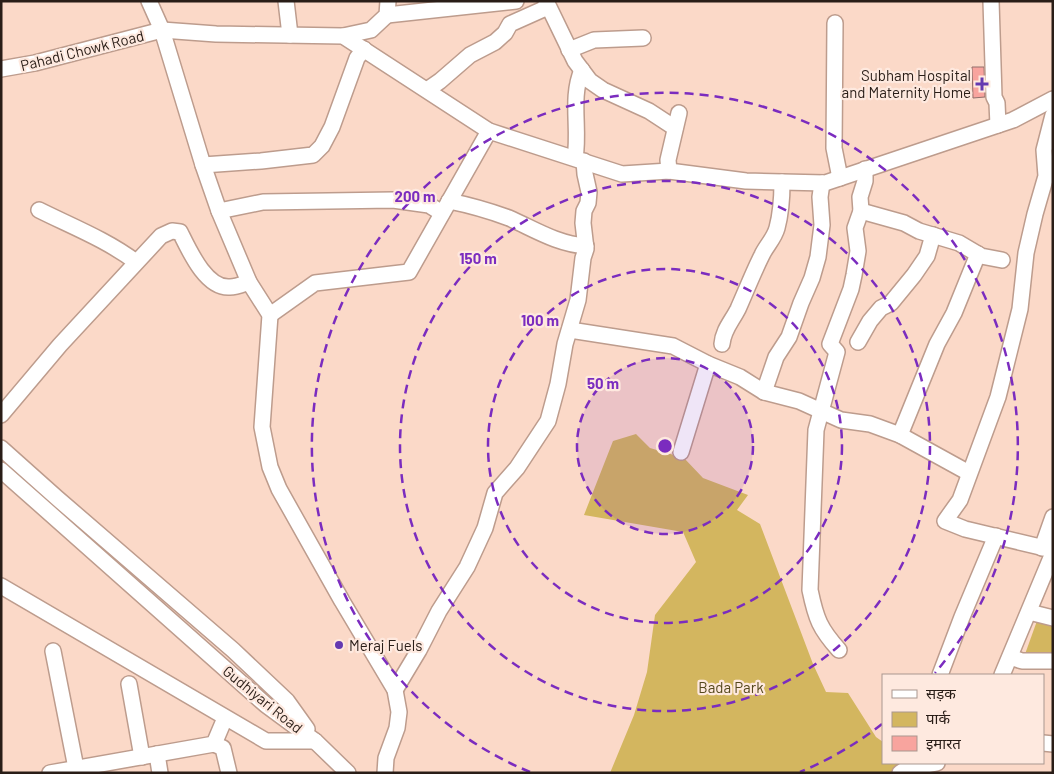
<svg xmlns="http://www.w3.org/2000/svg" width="1054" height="774" font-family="Barlow,'Noto Sans Devanagari',sans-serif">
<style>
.green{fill:#d3b65f}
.building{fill:#f8a49e;stroke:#926f6c}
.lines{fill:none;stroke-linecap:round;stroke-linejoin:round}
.minor-casing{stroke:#bd9c8d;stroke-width:18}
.minor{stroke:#fff;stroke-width:15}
.ring{fill:none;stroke:#7b2cbf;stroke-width:2.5;stroke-dasharray:9 6}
.poi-dot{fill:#6439b1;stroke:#fee9df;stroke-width:2}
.labels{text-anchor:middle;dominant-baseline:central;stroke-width:4.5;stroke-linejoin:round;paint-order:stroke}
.street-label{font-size:15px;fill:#291d17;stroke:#fee9df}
.poi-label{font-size:15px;fill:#291d17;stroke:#fee9df;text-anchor:end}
.park-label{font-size:15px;fill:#55481d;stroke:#fee9df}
.centre{fill:#7b2cbf;stroke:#fee9df;stroke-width:2.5}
.ring-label{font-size:15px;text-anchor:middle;font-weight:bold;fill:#7b2cbf;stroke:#fee9df;stroke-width:4.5;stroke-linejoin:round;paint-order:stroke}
</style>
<rect width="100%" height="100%" fill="#fbd9c8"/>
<g class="green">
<path d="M 636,434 L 650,448 L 684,458 L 703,478 L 748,495 L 737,510 L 760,524 L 813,664 L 826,692 L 848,693 L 876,737 L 883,742 L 883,763 L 903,763 L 898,773 L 610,773 L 634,715 L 647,672 L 655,615 L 696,562 L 683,532 L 584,515 L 613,441 Z"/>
<path d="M 1038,618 L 1053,622 L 1053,657 L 1024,657 Z"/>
</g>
<path class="building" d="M 972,67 L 984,67 L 985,97 L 973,98 Z"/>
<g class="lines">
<g class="minor-casing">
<g id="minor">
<path d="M 149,1 L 162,30 L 203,165 L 219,211 L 249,282 L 270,315 L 262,427 L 270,467 L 279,489 L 342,601 L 395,690 L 399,712 L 397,728 L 386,758 L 385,773"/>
<path d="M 286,1 L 290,35"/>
<path d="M 546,1 L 575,61 L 590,81 L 603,90 L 649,111 L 675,128"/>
<path d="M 991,1 L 994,97 L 997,103 L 998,125"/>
<path d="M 387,15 L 516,1"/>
<path d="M 835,23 L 834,148 L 840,178"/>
<path d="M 343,36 L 371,30 L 387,15 L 388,1"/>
<path d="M 569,50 L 594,40 L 643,38"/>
<path d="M 1,69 L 35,63 L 162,30 L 216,34 L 343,36 L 489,131 L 622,174 L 669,171 L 746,181 L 825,183 L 1013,120 L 1053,99"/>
<path d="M 427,90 L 440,81 L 470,55 L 495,42 L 505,33 L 510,24 L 548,7"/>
<path d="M 1053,115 L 1044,150 L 1046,176 L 1035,214 L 1026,253 L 1020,309 L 998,397 L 960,500 L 945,521 L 965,529 L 1053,550"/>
<path d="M 575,158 C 580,129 570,98 582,70"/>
<path d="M 203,165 L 261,161 L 313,155 L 322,146 L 332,127 L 357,58 L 364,49"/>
<path d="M 669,171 L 668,160 L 679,113"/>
<path d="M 449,201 C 469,205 490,211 509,218 C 534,229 557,244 586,246"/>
<path d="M 39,210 C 71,226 107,240 136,262"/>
<path d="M 219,211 L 263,202 L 393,200 L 429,205 L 442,213"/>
<path d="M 861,211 L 904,223 L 919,231 L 959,243 L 981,256 L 1002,260"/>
<path d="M 270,315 L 315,283 L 409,272 L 489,131"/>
<path d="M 570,330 L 673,346 L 708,364 L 740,377 L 764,392 L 799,401 L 841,420 L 870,424 L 900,435 L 969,473"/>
<path d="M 858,342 L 870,321 L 881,308 L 891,303 L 914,275 L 927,256 L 933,235"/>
<path d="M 722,344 C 723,330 732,321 738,309 C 746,291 753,273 762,255 C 766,246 774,239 777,228 C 781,213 782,197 782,182"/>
<path d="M 764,392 L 776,357 L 789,337 L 801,303 L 812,278 L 818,257 L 822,225 L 820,197 L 822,183"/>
<path d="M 1,415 L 60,345 L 161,236 L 172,231 L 180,232 C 189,250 206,289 230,287 C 237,287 243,284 249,282"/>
<path d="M 900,435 L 937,344 L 954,313 L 978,254"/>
<path d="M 1,448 L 57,498 L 233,650 L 287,701 L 307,729"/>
<path d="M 681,452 L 708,364"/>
<path d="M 1,470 L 266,705 L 315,741 L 348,773"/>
<path d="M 1042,548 L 1053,517"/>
<path d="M 1,586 L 266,741 L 315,741"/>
<path d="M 1029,612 L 1053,618"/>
<path d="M 839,650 C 820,629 816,619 810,590 L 816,430 L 837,352 L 830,344 L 851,289 L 854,275 L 858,251 L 855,228 L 861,211 L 860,197 L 865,181 L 865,169"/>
<path d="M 53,651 L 77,773"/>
<path d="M 1010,657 L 1022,661 L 1053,661"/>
<path d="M 940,675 L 962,617 L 996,536"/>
<path d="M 1002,675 L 1053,553"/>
<path d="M 129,684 L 142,757"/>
<path d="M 395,690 L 419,650 L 439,611 L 467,567 L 485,528 L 495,493 L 517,468 L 548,421 L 558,384 L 565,344 L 578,300 L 583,258 L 586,249 L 583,223 L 584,211 L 588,203 L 589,192 L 585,174 L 584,161"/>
<path d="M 1043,743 L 1053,744"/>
<path d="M 214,744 L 223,748 L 229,773"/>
<path d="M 157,754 L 160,773"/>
<path d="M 50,773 L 214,744 L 225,718"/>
<path d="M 900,773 L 906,769 L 937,763"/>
</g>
</g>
<use href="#minor" class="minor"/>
</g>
<circle cx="665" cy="446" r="88" fill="#7b2cbf" fill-opacity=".12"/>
<g class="ring">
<circle cx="665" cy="446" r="88"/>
<circle cx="665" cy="446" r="177"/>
<circle cx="665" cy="446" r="265"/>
<path d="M882 724A353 353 0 0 1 800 772M530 772A353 353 0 1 1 935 673"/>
</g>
<g class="poi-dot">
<path d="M979.5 76.5h5v5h5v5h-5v5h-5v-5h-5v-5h5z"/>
<circle cx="339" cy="645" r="5"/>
</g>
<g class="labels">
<g class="street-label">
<text transform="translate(82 50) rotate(-14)">Pahadi Chowk Road</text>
<text transform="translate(263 699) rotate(39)">Gudhiyari Road</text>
</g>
<g class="poi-label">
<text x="971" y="75">Subham Hospital<tspan x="971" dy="17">and Maternity Home</tspan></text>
<text x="349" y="645" text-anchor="start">Meraj Fuels</text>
</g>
<g class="park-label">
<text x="731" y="687">Bada Park</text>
</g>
</g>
<circle cx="665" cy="446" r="8" class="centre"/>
<g class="ring-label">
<text x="415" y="202">200 m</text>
<text x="478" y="264">150 m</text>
<text x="540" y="326">100 m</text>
<text x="603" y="389">50 m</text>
</g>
<rect width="1054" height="774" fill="none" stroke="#291d17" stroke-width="5"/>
<rect x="882" y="674" width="162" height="90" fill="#fee9df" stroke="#a9978f"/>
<rect x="892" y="690" width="25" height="8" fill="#ffffff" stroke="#a9978f"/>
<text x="926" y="699" font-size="15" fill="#291d17">सड़क</text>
<rect x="892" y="712" width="25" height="15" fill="#d3b65f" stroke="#a9978f"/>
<text x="926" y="724" font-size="15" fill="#291d17">पार्क</text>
<rect x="892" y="736" width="25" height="15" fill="#f8a49e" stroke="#a9978f"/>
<text x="926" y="749" font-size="15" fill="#291d17">इमारत</text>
</svg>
